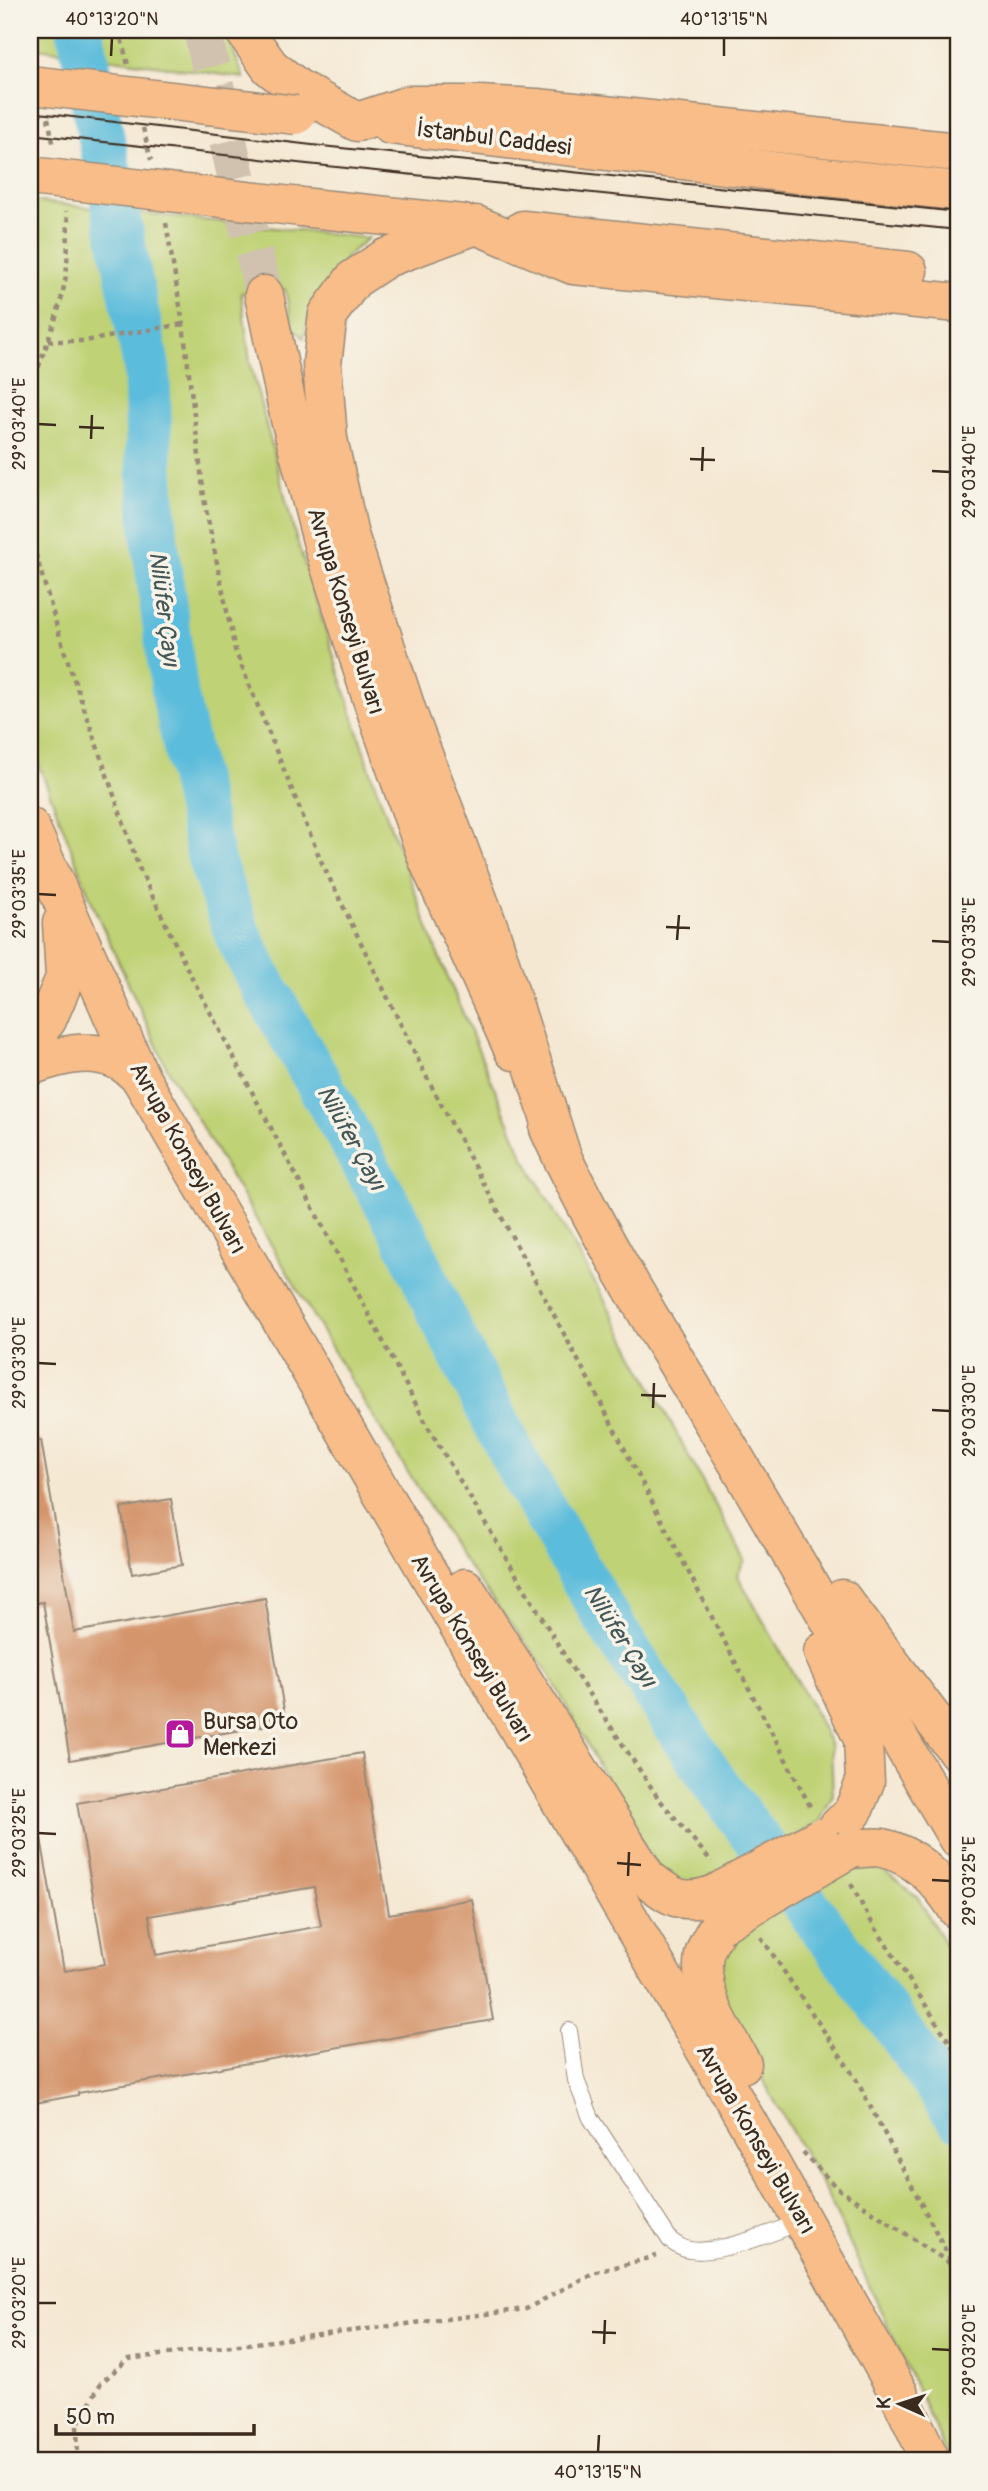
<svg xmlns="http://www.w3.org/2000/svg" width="988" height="2491" font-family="Pangolin,sans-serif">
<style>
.green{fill:#bfd275;stroke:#7d7e4a;stroke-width:2}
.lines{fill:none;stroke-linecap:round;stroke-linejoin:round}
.river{stroke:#5cbcdb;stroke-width:47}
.building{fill:#d4946c;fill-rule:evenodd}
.primary-tunnel{stroke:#d0c2af;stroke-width:38;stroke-dasharray:38 19;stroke-linecap:butt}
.service-casing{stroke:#988978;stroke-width:18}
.primary-casing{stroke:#988978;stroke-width:41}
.trunk-casing{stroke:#988978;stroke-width:41}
.path{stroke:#988978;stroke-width:4.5;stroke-dasharray:5 5;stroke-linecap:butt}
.service{stroke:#fff;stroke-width:16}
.primary{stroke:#f8bd89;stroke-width:38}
.trunk{stroke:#f8bd89;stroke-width:38}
.tram{stroke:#3b2a1e;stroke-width:2}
.primary-bridge-casing{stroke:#988978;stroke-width:41;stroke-linecap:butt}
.trunk-bridge-casing{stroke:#988978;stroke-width:41;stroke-linecap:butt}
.primary-bridge{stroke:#f8bd89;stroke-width:38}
.trunk-bridge{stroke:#f8bd89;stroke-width:38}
.ticks{fill:none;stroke:#3b2a1e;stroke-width:2.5}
.labels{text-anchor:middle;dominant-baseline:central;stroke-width:7;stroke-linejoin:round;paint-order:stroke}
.street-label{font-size:23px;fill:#3b2a1e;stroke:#f7f3e8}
.poi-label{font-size:23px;fill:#3b2a1e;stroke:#f7f3e8;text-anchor:start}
.water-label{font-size:24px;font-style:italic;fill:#455657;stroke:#f7f3e8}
.neatline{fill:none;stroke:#3b2a1e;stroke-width:2.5}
.ticks-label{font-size:18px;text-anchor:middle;fill:#3b2a1e}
</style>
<rect width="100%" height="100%" fill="#f7f3e8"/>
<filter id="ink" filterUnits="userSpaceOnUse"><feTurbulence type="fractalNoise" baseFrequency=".0143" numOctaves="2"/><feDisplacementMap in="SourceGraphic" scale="14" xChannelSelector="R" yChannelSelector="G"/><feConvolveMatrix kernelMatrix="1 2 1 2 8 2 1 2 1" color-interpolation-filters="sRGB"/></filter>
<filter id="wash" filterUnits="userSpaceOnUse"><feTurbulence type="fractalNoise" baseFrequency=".00686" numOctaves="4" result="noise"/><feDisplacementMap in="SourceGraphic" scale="28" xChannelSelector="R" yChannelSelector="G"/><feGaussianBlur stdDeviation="1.57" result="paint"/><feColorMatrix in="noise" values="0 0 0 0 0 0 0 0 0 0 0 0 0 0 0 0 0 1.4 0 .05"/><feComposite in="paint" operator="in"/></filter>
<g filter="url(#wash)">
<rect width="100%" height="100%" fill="#f5e8d3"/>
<g class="green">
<path d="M 30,30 L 225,30 L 244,78 L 30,47 Z"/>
<path d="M 30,201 L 368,238 L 346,257 L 328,285 L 309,316 L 304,338 L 293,328 L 285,289 L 241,293 L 250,363 L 294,531 L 372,776 L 437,952 L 524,1158 L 605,1301 L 745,1560 L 737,1575 L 811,1705 L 831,1746 L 833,1795 L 820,1821 L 723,1882 L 670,1885 L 631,1825 L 548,1672 L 462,1559 L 356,1389 L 166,1066 L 95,910 L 35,755 L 30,735 Z"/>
<path d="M 848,1868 L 882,1869 L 918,1898 L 958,1967 L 958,2461 L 950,2461 L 827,2194 L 747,2052 L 718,1990 L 721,1949 L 738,1932 Z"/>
</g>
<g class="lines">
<path class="river" d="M 80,30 L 147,369 L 149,456 L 155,542 L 175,695 L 211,860 L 238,935 L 258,976 L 404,1233 L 440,1312 L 518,1466 L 611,1626 L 718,1787 L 894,2023 L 958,2116"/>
</g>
<g id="blocks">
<g class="building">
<path d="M 41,1440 L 74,1632 L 265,1598 L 286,1722 L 70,1760 L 43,1602 L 30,1604 L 30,1441 Z"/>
<path d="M 171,1499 L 182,1565 L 132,1574 L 121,1508 Z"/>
<path d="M 362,1753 L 389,1914 L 472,1899 L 493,2020 L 78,2093 L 78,2095 L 30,2104 L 30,1839 L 41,1838 L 64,1971 L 105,1964 L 77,1803 ZM 314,1887 L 321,1926 L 156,1955 L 149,1916 Z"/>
</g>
</g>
</g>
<g filter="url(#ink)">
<use href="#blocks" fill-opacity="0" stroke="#988978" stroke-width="2"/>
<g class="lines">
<path class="primary-tunnel" d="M 202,30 L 264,295"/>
<g class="service-casing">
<path id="service" d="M 569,2031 L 576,2080 L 591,2118 L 670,2240 C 676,2245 682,2249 690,2250 C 718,2255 775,2232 802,2221"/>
</g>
<g class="primary-casing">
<g id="primary">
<path d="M 264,295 L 290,419 L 324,548 L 371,696 L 428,860 L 514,1051"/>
<path d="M 30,827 L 140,1077 L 750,2127 L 898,2392 L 931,2461"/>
<path d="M 30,1039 L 47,1020 L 65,978 L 62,923"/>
<path d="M 30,1066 C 57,1056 89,1047 117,1060 C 125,1063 133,1071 140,1077"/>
<path d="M 549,1129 C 601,1244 671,1352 736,1460 C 811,1586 884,1713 958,1839"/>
<path d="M 465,1588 L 647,1878 C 672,1898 682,1905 713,1895"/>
<path d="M 842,1599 L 958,1752"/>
<path d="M 823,1652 L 863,1739 L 865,1782 L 853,1812 L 837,1828"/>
<path d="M 849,1849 C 860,1849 873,1846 883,1848 C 917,1856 940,1881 958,1910"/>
<path d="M 719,1925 C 714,1934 706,1945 704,1955 C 697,1993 724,2032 742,2064"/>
</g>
</g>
<g class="trunk-casing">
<g id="trunk">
<path d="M 244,30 L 270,67 L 297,88 L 357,122 L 409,105 L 479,105 L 537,108 L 958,152"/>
<path d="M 390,125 L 806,175 L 958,191"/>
<path d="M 301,207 L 463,224"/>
<path d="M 523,230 L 908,271"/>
<path d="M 563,1160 L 490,931 L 407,712 L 349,535 L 328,439 L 322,364 L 328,314 L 354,279 L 386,258 L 476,225 L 573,265 L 958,303"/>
</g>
</g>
<g class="path">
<path d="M 119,30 L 128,65"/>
<path d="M 30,43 L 33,55"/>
<path d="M 48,118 L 54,147"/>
<path d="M 143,128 L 151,160"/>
<path d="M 166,223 L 183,324 L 205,505 L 235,650 L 321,861 L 425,1074 L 594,1390 L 811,1808"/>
<path d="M 48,341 L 85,341 L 183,324"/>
<path d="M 30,396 C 39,359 57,324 64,286 C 69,265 67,241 68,220 L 66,211"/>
<path d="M 30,535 L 64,650 L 139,868 L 187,968 L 428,1427 L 575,1673 L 659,1799 L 712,1862"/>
<path d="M 851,1884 L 869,1918 L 958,2055"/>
<path d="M 761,1937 L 856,2079 L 958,2274"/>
<path d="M 803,2152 L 837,2188 L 954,2266 L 958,2264"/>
<path d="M 78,2461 L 77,2425 L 101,2383 L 128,2359 L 526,2309 L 593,2273 L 657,2256"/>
</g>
<use href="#service" class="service"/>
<use href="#primary" class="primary"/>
<use href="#trunk" class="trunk"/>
<g class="tram">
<path d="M 30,112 L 312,145 L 958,212"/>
<path d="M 30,134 L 307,164 L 958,230"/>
</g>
<g class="primary-bridge-casing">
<g id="primary-bridge">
<path d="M 713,1895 L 819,1838"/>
<path d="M 719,1925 L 849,1849"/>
</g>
</g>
<g class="trunk-bridge-casing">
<g id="trunk-bridge">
<path d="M 30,85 L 296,115"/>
<path d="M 30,176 L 301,207"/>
</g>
</g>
<use href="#primary-bridge" class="primary-bridge"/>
<use href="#trunk-bridge" class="trunk-bridge"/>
</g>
</g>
<path class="ticks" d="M 111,56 L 112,38M 724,56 L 724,38M 38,424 L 56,425M 79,427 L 104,428M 91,439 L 92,415M 690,459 L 715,460M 702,471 L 703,447M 932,471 L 950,472M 38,894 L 56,895M 666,927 L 690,928M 677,940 L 679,915M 932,941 L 950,942M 38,1363 L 56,1364M 641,1395 L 666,1396M 653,1408 L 654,1383M 932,1410 L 950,1411M 38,1833 L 56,1834M 617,1863 L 641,1865M 628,1876 L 629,1852M 932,1880 L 950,1881M 38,2303 L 56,2303M 592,2332 L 616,2333M 604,2344 L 605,2320M 932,2349 L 950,2350M 598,2452 L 599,2435"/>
<defs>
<g id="shop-square" transform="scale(1.575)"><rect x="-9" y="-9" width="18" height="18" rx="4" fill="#b5179e" stroke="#f7f3e8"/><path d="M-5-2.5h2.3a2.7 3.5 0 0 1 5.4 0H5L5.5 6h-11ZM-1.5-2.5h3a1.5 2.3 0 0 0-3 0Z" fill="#fff"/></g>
</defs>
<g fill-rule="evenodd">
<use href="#shop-square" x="180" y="1734"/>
</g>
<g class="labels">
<g class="street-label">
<text transform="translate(494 138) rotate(7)">İstanbul Caddesi</text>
<text transform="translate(346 611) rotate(73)">Avrupa Konseyi Bulvarı</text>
<text transform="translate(188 1158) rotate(61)">Avrupa Konseyi Bulvarı</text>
<text transform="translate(472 1648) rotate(59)">Avrupa Konseyi Bulvarı</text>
<text transform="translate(756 2139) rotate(60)">Avrupa Konseyi Bulvarı</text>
</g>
<g class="poi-label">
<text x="203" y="1721">Bursa Oto<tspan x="203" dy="26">Merkezi</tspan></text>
</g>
<g class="water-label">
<text transform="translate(164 609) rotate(83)">Nilüfer Çayı</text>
<text transform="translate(351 1138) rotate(61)">Nilüfer Çayı</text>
<text transform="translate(620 1636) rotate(58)">Nilüfer Çayı</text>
</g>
</g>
<rect width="988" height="2491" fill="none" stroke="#f7f3e8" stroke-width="77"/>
<g transform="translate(900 2404) rotate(273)" stroke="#f7f3e8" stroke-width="5" paint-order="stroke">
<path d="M0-5L12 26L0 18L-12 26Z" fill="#3b2a1e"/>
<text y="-10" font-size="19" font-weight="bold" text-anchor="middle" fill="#3b2a1e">K</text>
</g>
<path d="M56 2424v10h198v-10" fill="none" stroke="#3b2a1e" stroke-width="3.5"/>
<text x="66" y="2424" font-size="21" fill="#3b2a1e" stroke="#f7f3e8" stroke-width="5" paint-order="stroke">50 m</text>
<rect x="38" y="38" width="912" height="2414" class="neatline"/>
<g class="ticks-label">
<text x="112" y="25">40°13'20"N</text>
<text x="724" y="25">40°13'15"N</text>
<text transform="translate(19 424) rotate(-90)" y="6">29°03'40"E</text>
<text transform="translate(969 472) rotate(-90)" y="6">29°03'40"E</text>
<text transform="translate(19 894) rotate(-90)" y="6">29°03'35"E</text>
<text transform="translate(969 942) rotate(-90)" y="6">29°03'35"E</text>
<text transform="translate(19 1363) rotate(-90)" y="6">29°03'30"E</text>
<text transform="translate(969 1411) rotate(-90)" y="6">29°03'30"E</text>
<text transform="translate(19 1833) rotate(-90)" y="6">29°03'25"E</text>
<text transform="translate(969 1881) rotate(-90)" y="6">29°03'25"E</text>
<text transform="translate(19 2303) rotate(-90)" y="6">29°03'20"E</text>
<text transform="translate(969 2350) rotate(-90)" y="6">29°03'20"E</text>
<text x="598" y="2478">40°13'15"N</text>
</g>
</svg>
